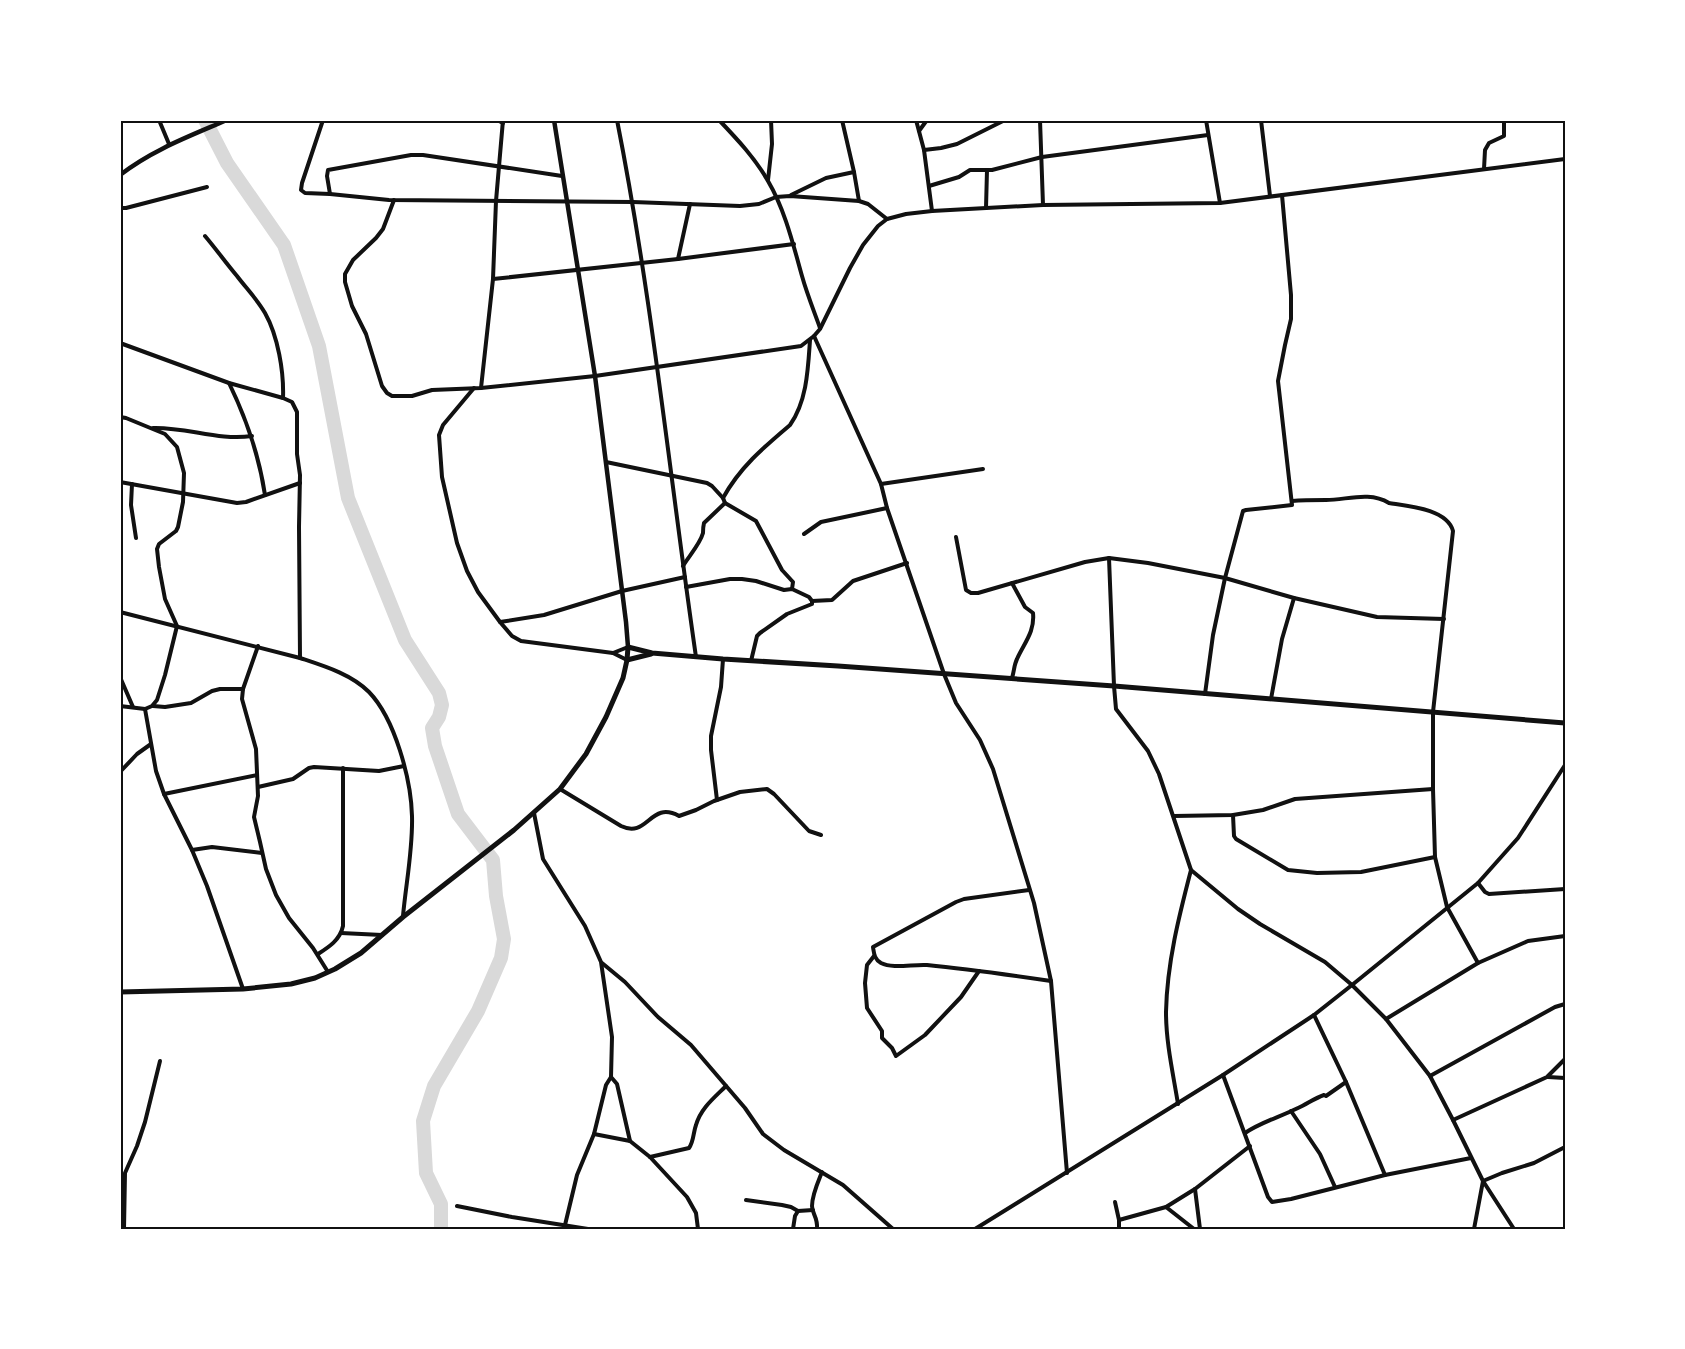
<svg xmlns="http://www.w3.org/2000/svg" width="1685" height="1349" font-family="Signika,sans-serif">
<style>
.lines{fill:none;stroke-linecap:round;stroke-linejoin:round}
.river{stroke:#d9d9d9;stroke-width:14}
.minor{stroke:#111;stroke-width:4}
.tertiary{stroke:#111;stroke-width:4.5}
.secondary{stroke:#111;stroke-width:5}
.neatline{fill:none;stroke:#111;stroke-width:2}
</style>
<rect width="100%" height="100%" fill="#fff"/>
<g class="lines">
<path class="river" d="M 205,120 L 227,163 L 284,245 L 319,346 L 348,498 L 405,640 L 439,693 L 442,705 L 439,717 L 432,728 L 435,746 L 458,814 L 493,860 L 496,896 L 504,939 L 501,958 L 478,1011 L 434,1086 L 423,1121 L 426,1173 L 441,1204 L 441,1229"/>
<g class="minor">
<path d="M 159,120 L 169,144"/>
<path d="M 323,120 L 302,183 L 301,190 L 305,193 L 330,194 L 389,200 L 633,202 L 740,206 L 759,204 L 776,197 L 790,196 L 859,201 L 868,204 L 887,219"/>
<path d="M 497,120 L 503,123"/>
<path d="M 617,120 C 652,297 670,478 696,657"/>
<path d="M 719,120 C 737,139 755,158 768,181 C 785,210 793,244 802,276 C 807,294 814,311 820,328"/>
<path d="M 842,120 L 854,172 L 859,201"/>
<path d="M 916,120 L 924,150 L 932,211"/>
<path d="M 1040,120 L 1043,205"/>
<path d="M 1206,120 L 1220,203"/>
<path d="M 1261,120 L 1270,196"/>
<path d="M 919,131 L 927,120"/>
<path d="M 924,150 L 941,148 L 957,144 L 1005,120"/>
<path d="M 1484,169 L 1485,150 L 1489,143 L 1504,136 L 1504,120"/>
<path d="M 768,180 L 772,144 L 771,120"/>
<path d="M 929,186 L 959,177 L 970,170 L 992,170 L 1042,157 L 1208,135"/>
<path d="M 330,194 L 327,176 L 328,170 L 411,155 L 423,155 L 562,176"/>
<path d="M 791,195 L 826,178 L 854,172"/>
<path d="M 394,200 L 383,229 L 376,238 L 353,260 L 345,274 L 345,282 L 352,306 L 366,334 L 382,386 L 387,393 L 392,396 L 412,396 L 432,390 L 481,388 L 595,376 L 801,346 L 814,336 L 820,329 L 850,268 L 863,245 L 878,226 L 887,219 L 906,214 L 932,211 L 1043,205 L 1220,203 L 1565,159"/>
<path d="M 120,208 L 126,208 L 207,187"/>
<path d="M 986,208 L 987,170"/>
<path d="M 205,236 C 216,249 226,263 237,276 C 246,288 257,299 265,313 C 278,336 284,372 283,398"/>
<path d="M 678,259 L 690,204"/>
<path d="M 493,279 L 678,259 L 794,244"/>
<path d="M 814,336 L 881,484 L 887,508 L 944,674 L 956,703 L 980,740 L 993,769 L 1034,903 L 1051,981 L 1067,1173"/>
<path d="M 120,343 L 229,383 L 283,398 L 292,402 L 297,412 L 297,454 L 300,475 L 299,527 L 300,658"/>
<path d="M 229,383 C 247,420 259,455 265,495"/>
<path d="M 474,388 L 443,425 L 439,435 L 442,477 L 457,543 L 467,571 L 478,592 L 500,622 L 512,636 L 521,641 L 613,653 L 627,660"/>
<path d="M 481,388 L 493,279 L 496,201 L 503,120"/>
<path d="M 120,417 L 126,418 L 165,434 L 177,447 L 184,473 L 183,502 L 178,527 L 176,531 L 159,544 L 157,549 L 159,567 L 165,599 L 177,626 L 165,675 L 157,700 L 152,706 L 145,709 L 120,706"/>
<path d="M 153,428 C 187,427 218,441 252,436"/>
<path d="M 606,462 L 707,483 L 712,486 L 723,498 L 725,503 L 756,521 L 782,570 L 793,582 L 792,589"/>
<path d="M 120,482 L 237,503 L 246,502 L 300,483"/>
<path d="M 132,484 L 131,505 L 136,538"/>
<path d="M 881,484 L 983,469"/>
<path d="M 723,498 C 740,467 764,447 790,425 C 807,401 808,369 810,340"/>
<path d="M 1292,501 C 1303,500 1315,500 1326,500 C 1347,500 1369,491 1389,503 C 1408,506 1447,509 1453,531 L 1433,712 L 1433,789 L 1435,857 L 1447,907 L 1478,963"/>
<path d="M 804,534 L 821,522 L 887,508"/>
<path d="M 956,537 L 966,590 L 971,593 L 978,593 L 1085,562 L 1109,558 L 1148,563 L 1225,578 L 1294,598 L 1377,617 L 1444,619"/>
<path d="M 1109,558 L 1114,686 L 1116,709 L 1148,751 L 1159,774 L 1191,870 L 1238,909 L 1260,924 L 1325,962 L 1352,985 L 1386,1019 L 1430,1076 L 1453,1120 L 1483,1181 L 1514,1229"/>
<path d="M 683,566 C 689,556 700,544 703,533 C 703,530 703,527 704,523 L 725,503"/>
<path d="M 1012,583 L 1025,607 L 1033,613 C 1035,632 1024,643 1017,659 C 1014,665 1014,672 1012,678"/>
<path d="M 686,587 L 730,579 L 742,579 L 756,581 L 784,590 L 792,589 L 809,597 L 812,601 L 832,600 L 853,581 L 907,563"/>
<path d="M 120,612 L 300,658 C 324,666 351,674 369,692 C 395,719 411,779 412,816 C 413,849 406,883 403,916"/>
<path d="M 500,622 L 544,615 L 622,591 L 685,577"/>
<path d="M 258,646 L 243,689 L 242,699 L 256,749 L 258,796 L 254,817 L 260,842 L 266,869 L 276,895 L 289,918 L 313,948 L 328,972"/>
<path d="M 613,653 L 628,647"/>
<path d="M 751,661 L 757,636 L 760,633 L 787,614 L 812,604 L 812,601"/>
<path d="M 120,677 L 133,707"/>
<path d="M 1205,694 L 1213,635 L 1225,578 L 1243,511 L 1246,510 L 1292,505 L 1278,381 L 1285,345 L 1291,319 L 1291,295 L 1282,195"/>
<path d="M 1271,699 L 1282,639 L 1294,598"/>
<path d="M 153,706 L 165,707 L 191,703 L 212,691 L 220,689 L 243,689"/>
<path d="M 145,709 L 156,771 L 164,794 L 192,850 L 207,886 L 243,989"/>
<path d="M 120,772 L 137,754 L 151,744"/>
<path d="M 258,787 L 293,779 L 309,768 L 314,767 L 379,771 L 404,766"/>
<path d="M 560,789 L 621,826 C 648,839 650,800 679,816 L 696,810 L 714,801 L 740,792 L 767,789 L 774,794 L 809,831 L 821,835"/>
<path d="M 164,794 L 257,775"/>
<path d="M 717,800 L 711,750 L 711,736 L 721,687 L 723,659"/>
<path d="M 534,813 L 543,859 L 585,926 L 601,962 L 612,1037 L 611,1077 L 606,1085 L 594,1134 L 577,1175 L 565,1225"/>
<path d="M 1233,815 L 1234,836 L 1236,839 L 1288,870 L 1317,873 L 1361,872 L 1435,857"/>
<path d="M 1174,816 L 1233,815 L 1263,810 L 1295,799 L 1433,789"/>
<path d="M 192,850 L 212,847 L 262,853"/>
<path d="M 1478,883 L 1485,892 L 1489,894 L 1565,889"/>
<path d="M 1029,890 L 964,899 L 956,902 L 873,947 C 874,953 874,959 881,963 C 893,969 913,964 927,965 C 968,969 1010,975 1051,981"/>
<path d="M 341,933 L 382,935"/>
<path d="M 318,954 C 329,947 340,940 343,926 L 343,768"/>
<path d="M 874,956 L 867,965 L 865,983 L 867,1008 L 882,1031 L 882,1038 L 892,1048 L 896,1056 L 925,1035 L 961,997 L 979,971"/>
<path d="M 602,963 L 625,982 L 658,1017 L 691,1045 L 745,1108 L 763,1134 L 784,1150 L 843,1185 L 893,1229"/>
<path d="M 1314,1015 L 1346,1082 L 1385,1175"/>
<path d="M 1386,1019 L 1478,963 L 1528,941 L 1565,936"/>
<path d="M 1223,1075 L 1268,1197 L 1272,1202 L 1291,1199 L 1385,1175 L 1471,1158"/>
<path d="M 1430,1076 L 1555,1007 L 1565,1004"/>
<path d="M 611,1077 L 617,1084 L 630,1141"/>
<path d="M 1548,1077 L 1565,1078"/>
<path d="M 1178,1104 C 1173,1073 1166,1043 1166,1012 C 1167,963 1179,916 1191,870"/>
<path d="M 1291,1111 L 1320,1154 L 1335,1187"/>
<path d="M 1453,1120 L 1547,1077 L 1565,1059"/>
<path d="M 1245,1133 C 1261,1122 1280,1117 1298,1108 C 1307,1104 1315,1098 1324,1095 L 1326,1096 L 1346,1082"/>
<path d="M 594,1134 L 630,1141 L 650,1157 L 687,1197 L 696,1213 L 698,1229"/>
<path d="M 650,1157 L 689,1148 C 694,1141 693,1133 696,1125 C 701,1108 714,1098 726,1086"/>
<path d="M 1195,1189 L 1200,1229"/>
<path d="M 746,1200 L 782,1205 L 791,1207 L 798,1211 L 813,1210"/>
<path d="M 1115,1202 L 1119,1220 L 1119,1229"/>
<path d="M 457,1206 L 512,1217 L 588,1229"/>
<path d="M 1166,1207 L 1194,1229"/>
<path d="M 1119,1220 L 1166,1207 L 1195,1189 L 1250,1146"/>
<path d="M 124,1229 L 125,1173 L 137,1146 L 145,1122 L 160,1061"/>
<path d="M 793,1229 L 795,1216 L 798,1211"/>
<path d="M 817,1229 C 818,1217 812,1214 812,1206 C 812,1195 818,1182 822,1172"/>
<path d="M 975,1229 L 1223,1075 L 1314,1015 L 1352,985 L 1478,883 L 1518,838 L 1565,765"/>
<path d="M 1474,1229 L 1483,1181 L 1502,1173 L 1534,1163 L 1565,1147"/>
</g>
<g class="tertiary">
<path d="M 554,120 L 595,376 L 626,622 L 628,647"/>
<path d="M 120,175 C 152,150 190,136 227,120"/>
</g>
<g class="secondary">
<path d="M 627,660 L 651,654"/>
<path d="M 120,992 L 243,989 L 291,984 L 315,978 L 335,969 L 361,953 L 403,917 L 514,830 L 560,789 L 586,754 L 606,717 L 623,678 L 627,660 L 628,647 L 652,653 L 723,659 L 838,666 L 1114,686 L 1565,723"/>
</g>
</g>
<rect width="1685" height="1349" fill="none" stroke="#ffffff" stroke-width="243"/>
<rect x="122" y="122" width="1442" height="1106" class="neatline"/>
</svg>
